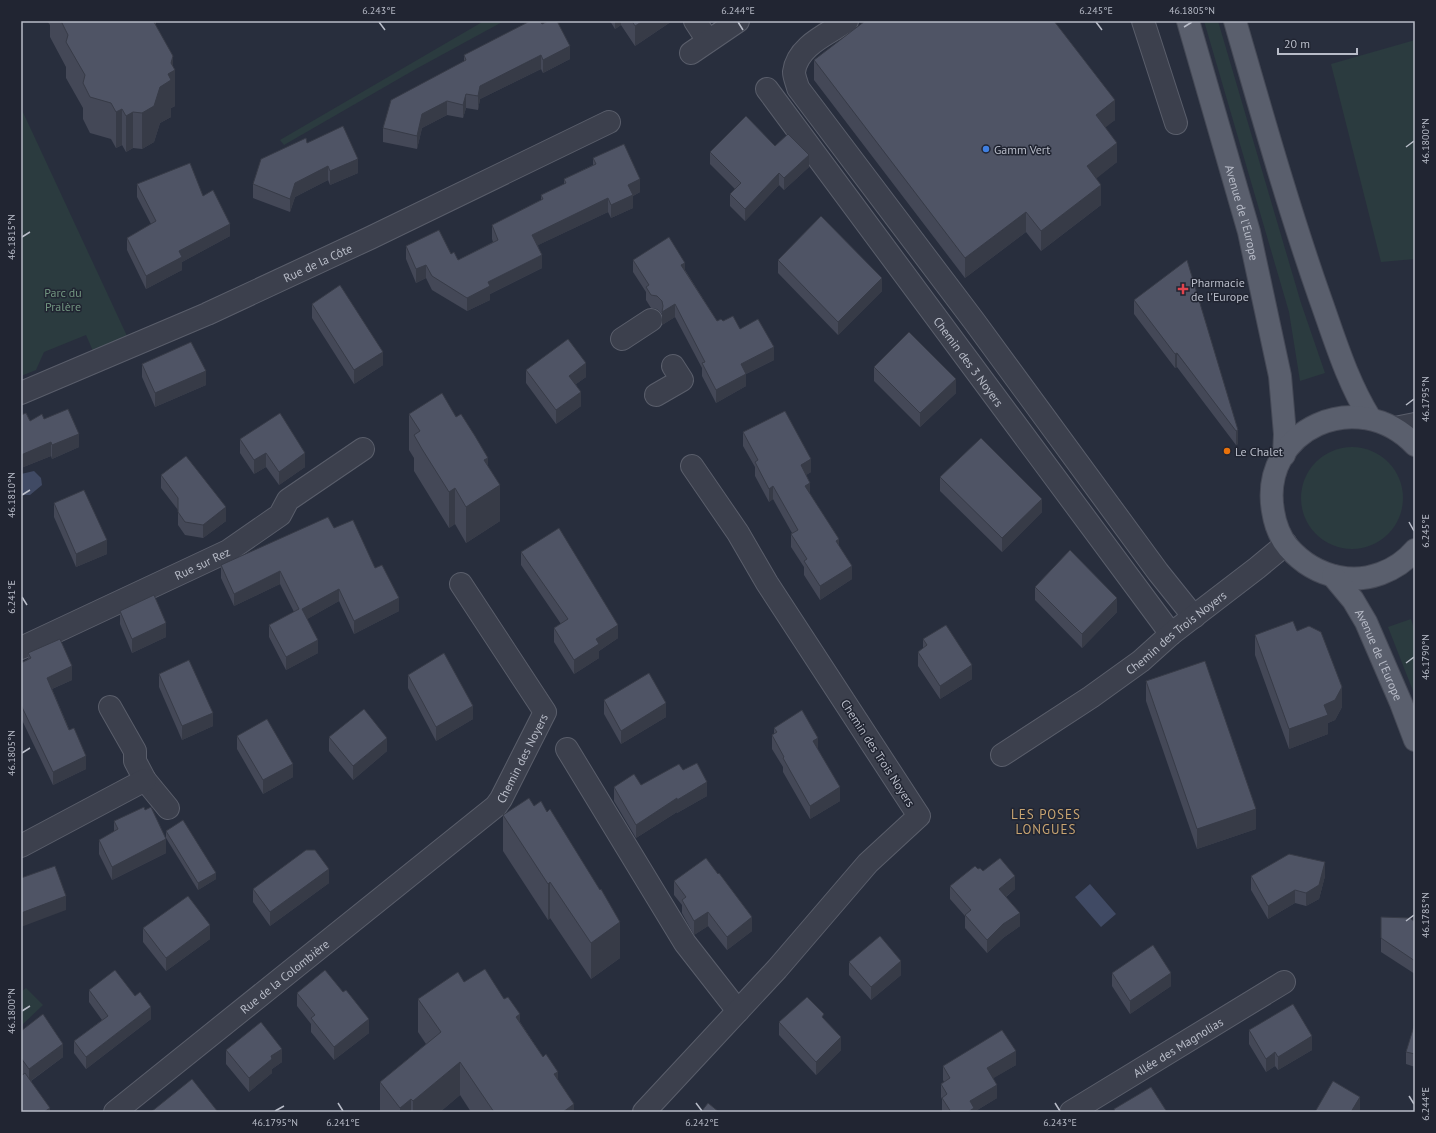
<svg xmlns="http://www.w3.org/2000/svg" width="1436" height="1133" font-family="'PT Sans',sans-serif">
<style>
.green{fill:#2b3b3f}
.water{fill:#404a64}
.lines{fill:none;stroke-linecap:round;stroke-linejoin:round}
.minor-casing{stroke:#5a5e6b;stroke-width:24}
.major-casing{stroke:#454956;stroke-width:24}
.minor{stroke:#3c404d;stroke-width:22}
.major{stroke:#5a5f6d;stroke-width:22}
.wall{fill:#444857}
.shaded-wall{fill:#373b47}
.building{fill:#4f5465;stroke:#373b47}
.ticks{fill:none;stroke:#b8bcc8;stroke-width:1.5}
.shop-dot{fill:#3f7fe0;stroke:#212532;stroke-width:1.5}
.health-dot{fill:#e0444e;stroke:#212532;stroke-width:1.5}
.food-dot{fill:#e8710a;stroke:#212532;stroke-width:1.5}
.labels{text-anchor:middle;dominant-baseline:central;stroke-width:3;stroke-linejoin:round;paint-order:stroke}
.poi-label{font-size:12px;fill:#b8bcc8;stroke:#212532;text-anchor:start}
.street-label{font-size:12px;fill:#b8bcc8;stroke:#212532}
.park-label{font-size:12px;fill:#729680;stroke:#212532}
.neighbourhood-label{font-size:13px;letter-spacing:1px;fill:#c9a572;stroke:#212532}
.neatline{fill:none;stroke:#b8bcc8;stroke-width:1.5}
.ticks-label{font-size:10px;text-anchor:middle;fill:#b8bcc8}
</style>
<rect width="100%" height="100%" fill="#282e3d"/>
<g class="green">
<path d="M 484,21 L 504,21 L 414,70 L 284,145 L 280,140 Z"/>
<path d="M 1204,21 L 1218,21 L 1301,303 L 1325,373 L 1300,381 L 1289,312 Z"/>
<path d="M 1415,40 L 1415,259 L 1381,262 L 1331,64 Z"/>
<path d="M 21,108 L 127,336 L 93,351 L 86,335 L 44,352 L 36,370 L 21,376 Z"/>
<circle cx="1352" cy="498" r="51"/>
<path d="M 1411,619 L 1415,632 L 1415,696 L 1388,627 Z"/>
<path d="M 26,988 L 43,1005 L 21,1026 L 21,992 Z"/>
</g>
<g class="water">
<path d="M 34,471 L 41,478 L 42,485 L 30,495 L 21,495 L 21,474 Z"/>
<path d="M 1090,884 L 1116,914 L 1101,927 L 1075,897 Z"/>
</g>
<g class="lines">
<g class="minor-casing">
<g id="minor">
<path d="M 695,21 L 708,41"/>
<path d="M 847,21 C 828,34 797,46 794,72 C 794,77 797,83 798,88 L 974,321 L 1158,572 L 1194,617"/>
<path d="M 1143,21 L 1176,123"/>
<path d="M 691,53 L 738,21"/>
<path id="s1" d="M 767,89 L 1171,634"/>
<path d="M 622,339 L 651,320"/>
<path id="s2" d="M 21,393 L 207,314 L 370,238 L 609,122"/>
<path d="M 656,395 L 682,380 L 673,366"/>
<path d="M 1395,428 L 1415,424"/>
<path id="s3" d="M 21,648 L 228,551 L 280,515 L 288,500 L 363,449"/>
<path d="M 110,707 L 135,751 L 135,761 L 145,780 L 168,808"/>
<path d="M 567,749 L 685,943 L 738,1011"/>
<path id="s4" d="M 1002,755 L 1091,697 L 1141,661 L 1171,634 L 1257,568 L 1286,544"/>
<path d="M 21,846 L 145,780"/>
<path id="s5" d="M 115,1112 L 496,806 L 501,799 L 545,712 L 461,584"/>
<path d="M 644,1112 L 777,969 L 868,863 L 919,816 L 767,583 L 738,533 L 692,466"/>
<path id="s6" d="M 1071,1112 L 1284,982"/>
</g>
</g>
<g class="major-casing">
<g id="major">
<path id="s7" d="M 1188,21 L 1249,232 L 1280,376 L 1285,434 L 1284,455"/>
<path d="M 1235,21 C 1262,114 1288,207 1320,298 C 1335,340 1347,381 1370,418"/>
<path d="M 1415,445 C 1358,385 1259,429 1273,511 C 1275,524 1280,537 1288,547 C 1302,563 1318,573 1339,577 C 1367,583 1397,571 1415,550"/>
<path id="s8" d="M 1333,576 L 1353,600 L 1366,622 L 1401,703 L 1415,740"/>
</g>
</g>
<use href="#minor" class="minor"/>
<use href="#major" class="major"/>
</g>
<g class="wall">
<path d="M 47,21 L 156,21 L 156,26 L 173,67 L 175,106 L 171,108 L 171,117 L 160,123 L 154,142 L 142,149 L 133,148 L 126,152 L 122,145 L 116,148 L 111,139 L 90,133 L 83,119 L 83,108 L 66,78 L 66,67 L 50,37 L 50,25 Z"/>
<path d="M 610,21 L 672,21 L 635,46 L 621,25 L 615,29 Z"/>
<path d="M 542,24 L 570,59 L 543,73 L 541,69 L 480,99 L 478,110 L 466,108 L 463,118 L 447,115 L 422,128 L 417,149 L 383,142 L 383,128 L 464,62 L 464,55 Z"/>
<path d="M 814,60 L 1115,120 L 1105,127 L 1117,162 L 1096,178 L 1101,205 L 1041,251 L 1026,232 L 965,278 L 814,80 Z"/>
<path d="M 307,143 L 358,173 L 330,185 L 328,180 L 295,197 L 290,212 L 253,198 L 253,184 Z"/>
<path d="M 775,146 L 809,167 L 784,190 L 779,185 L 745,221 L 730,206 L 730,194 L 735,189 L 710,164 L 710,152 Z"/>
<path d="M 593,158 L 640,192 L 633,196 L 633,208 L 611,218 L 608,212 L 538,245 L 542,268 L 490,294 L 490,300 L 467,311 L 432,290 L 426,278 L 416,283 L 406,259 L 406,246 L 451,254 L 458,260 L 493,242 L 492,239 L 492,225 L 541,200 L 541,195 L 564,184 L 564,179 L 593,165 Z"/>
<path d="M 137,184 L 203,196 L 230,236 L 182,262 L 182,270 L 146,289 L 127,250 L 127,238 L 151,224 L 137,197 Z"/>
<path d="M 633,260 L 685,270 L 717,321 L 723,321 L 740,329 L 774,360 L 746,374 L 746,386 L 716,403 L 702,376 L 702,368 L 675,317 L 662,325 L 662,314 L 657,309 L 651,308 L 646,300 L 646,292 L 633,272 Z"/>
<path d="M 778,260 L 882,291 L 838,335 L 778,273 Z"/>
<path d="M 1134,300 L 1238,430 L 1238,444 L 1236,445 L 1177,367 L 1175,368 L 1134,314 Z"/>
<path d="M 312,304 L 383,365 L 354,384 L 312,318 Z"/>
<path d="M 142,364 L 206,385 L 155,407 L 142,377 Z"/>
<path d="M 874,367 L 956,393 L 920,427 L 874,381 Z"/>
<path d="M 526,370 L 586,377 L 576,384 L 581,406 L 556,424 L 526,383 Z"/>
<path d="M 409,414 L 456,417 L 488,467 L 500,521 L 466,543 L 455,524 L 449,528 L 414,471 L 414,458 L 409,450 Z"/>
<path d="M 21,415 L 30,421 L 44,419 L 79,447 L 52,459 L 51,456 L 21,468 Z"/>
<path d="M 743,432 L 811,472 L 806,475 L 810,494 L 839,546 L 852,579 L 820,600 L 804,575 L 804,567 L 791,547 L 791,534 L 792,533 L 773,499 L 769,502 L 755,476 L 755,467 L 743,446 Z"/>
<path d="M 240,439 L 305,467 L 279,485 L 266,467 L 254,474 L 240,453 Z"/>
<path d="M 161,475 L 226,521 L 203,538 L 185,535 L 178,525 L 178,510 L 161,488 Z"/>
<path d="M 940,477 L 1042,512 L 1002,552 L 940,491 Z"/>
<path d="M 54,503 L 107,554 L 76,567 L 54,517 Z"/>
<path d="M 334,528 L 375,568 L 399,611 L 354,634 L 339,601 L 307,619 L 318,653 L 286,670 L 269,637 L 269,625 L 294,612 L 280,584 L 234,606 L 221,578 L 221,565 Z"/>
<path d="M 521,552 L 618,638 L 599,651 L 599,658 L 574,674 L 554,642 L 554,628 L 561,624 L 521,565 Z"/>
<path d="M 1035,587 L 1117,612 L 1082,648 L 1035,600 Z"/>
<path d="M 120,611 L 166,637 L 132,653 L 120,624 Z"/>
<path d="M 1297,631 L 1342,707 L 1335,720 L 1328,723 L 1328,734 L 1289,749 L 1255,655 L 1255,635 Z"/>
<path d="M 923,639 L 972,679 L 940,699 L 918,666 L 918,652 L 923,648 Z"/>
<path d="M 28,653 L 72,680 L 52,689 L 86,769 L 53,785 L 21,718 L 21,663 L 28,659 Z"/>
<path d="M 159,674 L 213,726 L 182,740 L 159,687 Z"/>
<path d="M 408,675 L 473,719 L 436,741 L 408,688 Z"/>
<path d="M 1146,681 L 1256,829 L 1197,849 L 1146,701 Z"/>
<path d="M 604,700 L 666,717 L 621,744 L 604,714 Z"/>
<path d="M 774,728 L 818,750 L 840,801 L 810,819 L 783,772 L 783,767 L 772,749 L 772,735 L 774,734 Z"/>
<path d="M 237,736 L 293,777 L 263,794 L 237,749 Z"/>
<path d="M 329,737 L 387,751 L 353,780 L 329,751 Z"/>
<path d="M 683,770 L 707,796 L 677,813 L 677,812 L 636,838 L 614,801 L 614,787 L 641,785 Z"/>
<path d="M 503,815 L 620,958 L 591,979 L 550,918 L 548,920 L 503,851 Z"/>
<path d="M 114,821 L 166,853 L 112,880 L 99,854 L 99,840 L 114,832 Z"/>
<path d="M 166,831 L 216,879 L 198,890 L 166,838 Z"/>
<path d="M 983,871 L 1015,889 L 1006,897 L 1020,926 L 1003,938 L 987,953 L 965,928 L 965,916 L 950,899 L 950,886 Z"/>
<path d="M 1251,876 L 1325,876 L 1319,899 L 1306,906 L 1295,903 L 1268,919 L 1251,890 Z"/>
<path d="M 674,881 L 752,931 L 727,950 L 708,926 L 694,935 L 682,913 L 682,905 L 674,895 Z"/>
<path d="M 329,883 L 270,926 L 253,902 L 253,889 Z"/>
<path d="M 1415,922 L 1415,974 L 1381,952 L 1381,938 Z"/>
<path d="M 143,928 L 210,939 L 166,971 L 143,942 Z"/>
<path d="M 849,962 L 901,975 L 871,1000 L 849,975 Z"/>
<path d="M 1112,973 L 1171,986 L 1130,1014 L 1112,986 Z"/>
<path d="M 464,982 L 520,1022 L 558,1080 L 574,1112 L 471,1112 L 460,1095 L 440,1112 L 380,1112 L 380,1082 L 426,1044 L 418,1032 L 418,999 Z"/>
<path d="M 89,990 L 151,1019 L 86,1069 L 74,1053 L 74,1041 L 102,1020 L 89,1002 Z"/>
<path d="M 297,993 L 369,1033 L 334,1060 L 311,1032 L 311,1024 L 297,1006 Z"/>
<path d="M 824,1019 L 841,1050 L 816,1075 L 779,1035 L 779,1022 Z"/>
<path d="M 1415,1026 L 1415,1067 L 1406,1064 L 1406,1052 Z"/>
<path d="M 1249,1030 L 1312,1050 L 1278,1070 L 1275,1066 L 1266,1072 L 1249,1044 Z"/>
<path d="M 21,1031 L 63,1057 L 31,1081 L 50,1112 L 21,1072 Z"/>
<path d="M 226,1050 L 282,1062 L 272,1069 L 272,1073 L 249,1092 L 226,1064 Z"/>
<path d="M 1016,1065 L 993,1078 L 997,1098 L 974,1112 L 943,1112 L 942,1111 L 942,1099 L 941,1097 L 941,1084 L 944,1082 L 943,1080 L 943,1066 Z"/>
</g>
<g class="shaded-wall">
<path d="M 615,21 L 621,21 L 621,25 L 615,29 Z"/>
<path d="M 643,21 L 672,21 L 635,46 L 635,26 Z"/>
<path d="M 570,46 L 570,59 L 543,73 L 543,60 Z"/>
<path d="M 541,55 L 541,69 L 480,99 L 478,110 L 478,96 L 480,86 Z"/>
<path d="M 173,56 L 173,71 L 175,70 L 175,106 L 171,108 L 171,117 L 160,123 L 154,142 L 142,149 L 142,113 L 168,74 Z"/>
<path d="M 466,94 L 466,108 L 463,118 L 463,105 Z"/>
<path d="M 1115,100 L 1115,120 L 1096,135 L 1096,115 Z"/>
<path d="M 447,101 L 447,115 L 422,128 L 417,149 L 417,136 L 422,114 Z"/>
<path d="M 122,109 L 122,145 L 116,148 L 116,112 Z"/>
<path d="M 133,112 L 133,148 L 126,152 L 126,116 Z"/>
<path d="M 1117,143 L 1117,162 L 1087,186 L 1087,166 Z"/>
<path d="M 809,155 L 809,167 L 784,190 L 784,178 Z"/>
<path d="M 358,159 L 358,173 L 330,185 L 330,171 Z"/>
<path d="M 328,166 L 328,180 L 295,197 L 290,212 L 290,199 L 295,183 Z"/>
<path d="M 779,173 L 779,185 L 745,221 L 745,209 Z"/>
<path d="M 640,179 L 640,192 L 633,196 L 633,208 L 611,218 L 611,205 L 628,185 Z"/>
<path d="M 1101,185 L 1101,205 L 1041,251 L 1041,231 Z"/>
<path d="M 608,198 L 608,212 L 532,248 L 532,235 Z"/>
<path d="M 1026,212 L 1026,232 L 965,278 L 965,258 Z"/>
<path d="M 230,224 L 230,236 L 182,262 L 182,270 L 146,289 L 146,276 L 179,251 Z"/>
<path d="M 542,255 L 542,268 L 490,294 L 490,300 L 467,311 L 467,298 L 488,282 Z"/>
<path d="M 685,263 L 685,275 L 681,265 Z"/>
<path d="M 426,265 L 426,278 L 416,283 L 416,269 Z"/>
<path d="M 882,278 L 882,291 L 838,335 L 838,322 Z"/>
<path d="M 675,304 L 675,317 L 662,325 L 662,312 Z"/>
<path d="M 774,347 L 774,360 L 746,374 L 746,386 L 716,403 L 716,390 L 741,364 Z"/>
<path d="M 383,352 L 383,365 L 354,384 L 354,370 Z"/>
<path d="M 1177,353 L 1177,367 L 1175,368 L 1175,354 Z"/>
<path d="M 586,363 L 586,377 L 569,389 L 569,376 Z"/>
<path d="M 206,371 L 206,385 L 155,407 L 155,393 Z"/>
<path d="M 956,379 L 956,393 L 920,427 L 920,413 Z"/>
<path d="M 581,392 L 581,406 L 556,424 L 556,410 Z"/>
<path d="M 1238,430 L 1238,444 L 1236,445 L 1236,431 Z"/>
<path d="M 79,434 L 79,447 L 52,459 L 52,445 Z"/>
<path d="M 51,442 L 51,456 L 21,468 L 21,455 Z"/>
<path d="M 266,453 L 266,467 L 254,474 L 254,460 Z"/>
<path d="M 305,453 L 305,467 L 279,485 L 279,472 Z"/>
<path d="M 488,458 L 488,493 L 500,485 L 500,521 L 466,543 L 466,507 L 484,460 Z"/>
<path d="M 811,459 L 811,472 L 801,478 L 801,465 Z"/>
<path d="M 810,483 L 810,496 L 805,486 Z"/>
<path d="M 773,486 L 773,499 L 769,502 L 769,489 Z"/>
<path d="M 455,488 L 455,524 L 449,528 L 449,492 Z"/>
<path d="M 1042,499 L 1042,512 L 1002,552 L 1002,538 Z"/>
<path d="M 226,507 L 226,521 L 203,538 L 203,525 Z"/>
<path d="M 839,539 L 839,552 L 836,541 Z"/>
<path d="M 107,540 L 107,554 L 76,567 L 76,554 Z"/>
<path d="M 852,566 L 852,579 L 820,600 L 820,586 Z"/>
<path d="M 280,571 L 280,584 L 234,606 L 234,594 Z"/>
<path d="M 339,589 L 339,601 L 302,622 L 302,609 Z"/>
<path d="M 399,598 L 399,611 L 354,634 L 354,621 Z"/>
<path d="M 1117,598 L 1117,612 L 1082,648 L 1082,634 Z"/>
<path d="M 166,623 L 166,637 L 132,653 L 132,639 Z"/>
<path d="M 618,625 L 618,638 L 599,651 L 599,658 L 574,674 L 574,660 L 596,639 Z"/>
<path d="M 318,640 L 318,653 L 286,670 L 286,657 Z"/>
<path d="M 972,665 L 972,679 L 940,699 L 940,686 Z"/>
<path d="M 72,666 L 72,680 L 47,691 L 47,678 Z"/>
<path d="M 1342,687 L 1342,707 L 1335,720 L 1328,723 L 1328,734 L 1289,749 L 1289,729 L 1324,705 Z"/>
<path d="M 666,703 L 666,717 L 621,744 L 621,731 Z"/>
<path d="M 473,706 L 473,719 L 436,741 L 436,727 Z"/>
<path d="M 213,713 L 213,726 L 182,740 L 182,726 Z"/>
<path d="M 387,738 L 387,751 L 353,780 L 353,766 Z"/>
<path d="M 818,738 L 818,751 L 813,741 Z"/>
<path d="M 86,756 L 86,769 L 53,785 L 53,772 Z"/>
<path d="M 293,764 L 293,777 L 263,794 L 263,780 Z"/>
<path d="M 707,782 L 707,796 L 677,813 L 677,800 Z"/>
<path d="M 840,787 L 840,801 L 810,819 L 810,806 Z"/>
<path d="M 677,798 L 677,812 L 636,838 L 636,825 Z"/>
<path d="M 1256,809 L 1256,829 L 1197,849 L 1197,829 Z"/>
<path d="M 166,839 L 166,853 L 112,880 L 112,867 Z"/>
<path d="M 1325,862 L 1325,876 L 1319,899 L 1306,906 L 1306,893 Z"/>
<path d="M 329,869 L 329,883 L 270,926 L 270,912 Z"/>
<path d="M 216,873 L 216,879 L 198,890 L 198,883 Z"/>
<path d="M 1015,876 L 1015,889 L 999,902 L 999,889 Z"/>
<path d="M 550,882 L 550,918 L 548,920 L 548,884 Z"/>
<path d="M 1295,890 L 1295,903 L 1268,919 L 1268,906 Z"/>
<path d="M 66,896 L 66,910 L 21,927 L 21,913 Z"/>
<path d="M 708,912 L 708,926 L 694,935 L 694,921 Z"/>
<path d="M 1020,913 L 1020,926 L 1003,938 L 987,953 L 987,940 L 1003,924 Z"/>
<path d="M 752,917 L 752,931 L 727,950 L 727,937 Z"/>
<path d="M 620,922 L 620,958 L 591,979 L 591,943 Z"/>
<path d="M 210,925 L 210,939 L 166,971 L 166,958 Z"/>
<path d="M 901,961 L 901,975 L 871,1000 L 871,987 Z"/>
<path d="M 1171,973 L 1171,986 L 1130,1014 L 1130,1001 Z"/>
<path d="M 151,1007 L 151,1019 L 86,1069 L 86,1057 Z"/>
<path d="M 520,1014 L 520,1048 L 516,1017 Z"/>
<path d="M 369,1019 L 369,1033 L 334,1060 L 334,1047 Z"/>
<path d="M 1312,1036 L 1312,1050 L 1278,1070 L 1278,1057 Z"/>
<path d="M 841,1037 L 841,1050 L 816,1075 L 816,1062 Z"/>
<path d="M 63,1044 L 63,1057 L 29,1082 L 29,1069 Z"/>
<path d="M 282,1049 L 282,1062 L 272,1069 L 272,1073 L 249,1092 L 249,1078 L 271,1056 Z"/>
<path d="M 1016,1051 L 1016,1065 L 987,1082 L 987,1068 Z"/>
<path d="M 1275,1052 L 1275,1066 L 1266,1072 L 1266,1059 Z"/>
<path d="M 460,1062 L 460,1095 L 440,1112 L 413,1112 L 413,1101 Z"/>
<path d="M 558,1072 L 558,1106 L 554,1074 Z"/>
<path d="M 997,1085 L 997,1098 L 974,1112 L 968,1112 L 970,1101 Z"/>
<path d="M 1360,1097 L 1360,1112 L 1351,1112 Z"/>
<path d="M 411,1099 L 411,1112 L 400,1112 L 400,1108 Z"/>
<path d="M 574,1104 L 574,1112 L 563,1112 Z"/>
<path d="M 50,1108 L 50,1112 L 44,1112 Z"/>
</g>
<g class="building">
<path d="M 61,21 L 155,21 L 154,22 L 173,56 L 171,63 L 175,70 L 168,74 L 171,80 L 160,87 L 154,106 L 142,113 L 133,112 L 126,116 L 122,109 L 116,112 L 111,103 L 90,97 L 83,83 L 85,75 L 66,42 L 68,35 Z"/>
<path d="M 530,21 L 540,21 L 542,24 L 548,21 L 557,21 L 570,46 L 543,60 L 541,55 L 480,86 L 478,96 L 466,94 L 463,105 L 447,101 L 422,114 L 417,136 L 383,128 L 391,100 L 466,60 L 464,55 Z"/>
<path d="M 632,21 L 643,21 L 635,26 Z"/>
<path d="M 865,21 L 1054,21 L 1115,100 L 1096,115 L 1117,143 L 1087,166 L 1101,185 L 1041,231 L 1026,212 L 965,258 L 814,60 Z"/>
<path d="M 746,116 L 775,146 L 788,134 L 809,155 L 784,178 L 779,173 L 745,209 L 730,194 L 741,183 L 710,152 Z"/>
<path d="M 343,126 L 358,159 L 330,171 L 328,166 L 295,183 L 290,199 L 253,184 L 261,159 L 306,138 L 307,143 Z"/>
<path d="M 624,144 L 640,179 L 628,185 L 633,195 L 611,205 L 608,198 L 532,235 L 542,255 L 488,282 L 490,286 L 467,298 L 432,276 L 426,265 L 416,269 L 406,246 L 439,230 L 451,254 L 454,252 L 458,260 L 498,240 L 492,225 L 543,199 L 541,195 L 566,183 L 564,179 L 596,164 L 593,158 Z"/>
<path d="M 190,163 L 203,196 L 213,190 L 230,224 L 179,251 L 182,257 L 146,276 L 127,238 L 156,221 L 137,184 Z"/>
<path d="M 821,216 L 882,278 L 838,322 L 778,260 Z"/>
<path d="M 669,237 L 685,263 L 681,265 L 717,321 L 721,319 L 723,321 L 733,316 L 740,329 L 758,319 L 774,347 L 741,364 L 746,374 L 716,390 L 702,363 L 705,362 L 675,304 L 662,312 L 663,306 L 662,301 L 657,296 L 651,295 L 646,287 L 649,285 L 633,260 Z"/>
<path d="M 1187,260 L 1238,430 L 1236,431 L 1177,353 L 1175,354 L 1134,300 Z"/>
<path d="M 340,285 L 383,352 L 354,370 L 312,304 Z"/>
<path d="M 909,332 L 956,379 L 920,413 L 874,367 Z"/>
<path d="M 568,339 L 586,363 L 569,376 L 581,392 L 556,410 L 526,370 Z"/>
<path d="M 191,342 L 206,371 L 155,393 L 142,364 Z"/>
<path d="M 442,393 L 456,417 L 461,414 L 475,436 L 488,458 L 484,460 L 500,485 L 466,507 L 455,488 L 449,492 L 422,449 L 414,435 L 420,431 L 409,414 Z"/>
<path d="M 68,409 L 79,434 L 52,445 L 51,442 L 21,455 L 21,415 L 26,413 L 30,421 L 42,414 L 44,419 Z"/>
<path d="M 785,411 L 811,459 L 801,465 L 810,483 L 805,486 L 839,539 L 836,541 L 852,566 L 820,586 L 804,561 L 807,559 L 791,534 L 798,530 L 773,486 L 769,489 L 755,462 L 758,460 L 743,432 Z"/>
<path d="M 280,413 L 305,453 L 279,472 L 266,453 L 254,460 L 240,439 Z"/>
<path d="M 981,438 L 1042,499 L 1002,538 L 940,477 Z"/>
<path d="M 186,456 L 226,507 L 203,525 L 185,522 L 178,512 L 178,498 L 161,475 Z"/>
<path d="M 84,490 L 107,540 L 76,554 L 54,503 Z"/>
<path d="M 328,517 L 334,528 L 353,520 L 375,568 L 382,565 L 399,598 L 354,621 L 339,589 L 302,609 L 318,640 L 286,657 L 269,625 L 299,609 L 280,571 L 234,594 L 221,565 Z"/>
<path d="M 559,528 L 618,625 L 596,639 L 599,644 L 574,660 L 554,628 L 568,619 L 521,552 Z"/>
<path d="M 1070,550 L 1117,598 L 1082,634 L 1035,587 Z"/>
<path d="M 154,595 L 166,623 L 132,639 L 120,611 Z"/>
<path d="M 1293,621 L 1297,631 L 1309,626 L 1321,632 L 1342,687 L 1335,700 L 1324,705 L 1328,715 L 1289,729 L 1255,635 Z"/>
<path d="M 946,625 L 972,665 L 940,686 L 918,652 L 927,645 L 923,639 Z"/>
<path d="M 60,639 L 72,666 L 47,678 L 69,730 L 74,728 L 86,756 L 53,772 L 21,705 L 21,663 L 31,658 L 28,653 Z"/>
<path d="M 444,653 L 473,706 L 436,727 L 408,675 Z"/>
<path d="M 189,660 L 213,713 L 182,726 L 159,674 Z"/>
<path d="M 1205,661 L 1256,809 L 1197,829 L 1146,681 Z"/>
<path d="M 649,673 L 666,703 L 621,731 L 604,700 Z"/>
<path d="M 364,709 L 387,738 L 353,766 L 329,737 Z"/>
<path d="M 802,710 L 818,738 L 813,741 L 840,787 L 810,806 L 783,758 L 784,757 L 772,735 L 777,732 L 774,728 Z"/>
<path d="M 267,719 L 293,764 L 263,780 L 237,736 Z"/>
<path d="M 697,763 L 707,782 L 677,800 L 677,798 L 636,825 L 614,787 L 634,774 L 641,785 L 679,764 L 683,770 Z"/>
<path d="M 529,798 L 534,806 L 541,801 L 547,812 L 550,809 L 600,890 L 601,889 L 620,922 L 591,943 L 550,882 L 548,884 L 503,815 Z"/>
<path d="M 144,807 L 145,810 L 151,807 L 166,839 L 112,867 L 99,840 L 118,829 L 114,821 Z"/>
<path d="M 183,820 L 216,873 L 198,883 L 166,831 Z"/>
<path d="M 306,850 L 315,850 L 329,869 L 270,912 L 253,889 Z"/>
<path d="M 1289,854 L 1325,862 L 1319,885 L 1306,893 L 1295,890 L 1268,906 L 1251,876 Z"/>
<path d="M 706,858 L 718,874 L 719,873 L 752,917 L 727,937 L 708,912 L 694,921 L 682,900 L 686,897 L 674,881 Z"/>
<path d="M 1000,858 L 1015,876 L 999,889 L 1020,913 L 1003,924 L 987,940 L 965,915 L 971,910 L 950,886 L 975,866 L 978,869 L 980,868 L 983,871 Z"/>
<path d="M 55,866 L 66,896 L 21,913 L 21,878 Z"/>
<path d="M 188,896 L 210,925 L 166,958 L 143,928 Z"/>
<path d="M 1381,917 L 1410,918 L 1415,922 L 1415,961 L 1381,938 Z"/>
<path d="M 880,936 L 901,961 L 871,987 L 849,962 Z"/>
<path d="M 1153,945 L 1171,973 L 1130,1001 L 1112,973 Z"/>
<path d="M 485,969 L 504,999 L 508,997 L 520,1014 L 516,1017 L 543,1057 L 546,1054 L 558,1072 L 554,1074 L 574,1104 L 563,1112 L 494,1112 L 460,1062 L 413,1101 L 411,1099 L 400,1108 L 380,1082 L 441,1032 L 418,999 L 458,972 L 464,982 Z"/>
<path d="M 115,970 L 135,996 L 140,992 L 151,1007 L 86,1057 L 74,1041 L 108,1016 L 89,990 Z"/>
<path d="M 325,970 L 343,992 L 346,990 L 369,1019 L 334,1047 L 311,1018 L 315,1015 L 297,993 Z"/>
<path d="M 807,997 L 824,1014 L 822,1017 L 841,1037 L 816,1062 L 779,1022 Z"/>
<path d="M 1293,1004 L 1312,1036 L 1278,1057 L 1275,1052 L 1266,1059 L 1249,1030 Z"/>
<path d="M 43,1014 L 63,1044 L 29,1069 L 21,1058 L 21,1031 Z"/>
<path d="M 261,1022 L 282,1049 L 271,1056 L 272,1059 L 249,1078 L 226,1050 Z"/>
<path d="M 1414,1026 L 1415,1026 L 1415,1054 L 1406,1052 Z"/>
<path d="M 1002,1030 L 1016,1051 L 987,1068 L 997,1085 L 970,1101 L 974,1108 L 968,1112 L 951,1112 L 942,1098 L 947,1094 L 941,1084 L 950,1078 L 943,1066 Z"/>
<path d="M 25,1073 L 50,1108 L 44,1112 L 21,1112 L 21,1076 Z"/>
<path d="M 192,1079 L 218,1112 L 151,1112 Z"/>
<path d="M 1333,1081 L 1360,1097 L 1351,1112 L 1315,1112 Z"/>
<path d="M 1151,1087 L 1167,1112 L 1115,1112 L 1114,1109 Z"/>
<path d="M 708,1103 L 719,1112 L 701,1112 Z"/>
</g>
<path class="ticks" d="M 379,22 L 385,30M 738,22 L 743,30M 1096,22 L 1102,30M 1184,27 L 1192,22M 1406,147 L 1414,141M 22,237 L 30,232M 1406,405 L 1414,399M 22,495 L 30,490M 1409,522 L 1414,531M 22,597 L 27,605M 1406,663 L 1414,657M 22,753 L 30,748M 1406,921 L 1414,915M 22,1011 L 30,1006M 1409,1096 L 1414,1104M 338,1103 L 343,1111M 696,1103 L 702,1111M 1055,1103 L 1060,1111M 275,1111 L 284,1106"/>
<circle class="shop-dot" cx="986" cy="149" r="4"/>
<path class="health-dot" d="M1181 283h4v4h4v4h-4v4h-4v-4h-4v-4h4z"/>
<circle class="food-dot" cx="1227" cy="451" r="4"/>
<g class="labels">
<g class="poi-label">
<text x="994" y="149">Gamm Vert</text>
<text x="1191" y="282">Pharmacie<tspan x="1191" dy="14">de l'Europe</tspan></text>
<text x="1235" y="451">Le Chalet</text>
</g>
<g class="street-label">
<text stroke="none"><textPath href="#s7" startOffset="199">Avenue de l'Europe</textPath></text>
<text stroke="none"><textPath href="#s2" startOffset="324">Rue de la Côte</textPath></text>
<text stroke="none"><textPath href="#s1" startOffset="339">Chemin des 3 Noyers</textPath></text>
<text stroke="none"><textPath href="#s3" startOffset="200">Rue sur Rez</textPath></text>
<text stroke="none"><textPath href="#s4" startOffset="213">Chemin des Trois Noyers</textPath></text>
<text stroke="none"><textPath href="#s8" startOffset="92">Avenue de l'Europe</textPath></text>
<text transform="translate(878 753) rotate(57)">Chemin des Trois Noyers</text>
<text stroke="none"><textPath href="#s5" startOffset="543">Chemin des Noyers</textPath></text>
<text stroke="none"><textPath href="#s5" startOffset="217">Rue de la Colombière</textPath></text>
<text stroke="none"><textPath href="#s6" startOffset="125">Allée des Magnolias</textPath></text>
</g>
<g class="park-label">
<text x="63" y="292">Parc du<tspan x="63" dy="14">Pralère</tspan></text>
</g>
<g class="neighbourhood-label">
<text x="1046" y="814">LES POSES<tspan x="1046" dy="15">LONGUES</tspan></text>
</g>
</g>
<rect width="1436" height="1133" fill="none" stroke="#212532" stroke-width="44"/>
<path d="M1278 48v6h79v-6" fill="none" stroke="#b8bcc8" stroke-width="2"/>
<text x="1284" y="48" font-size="12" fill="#b8bcc8" stroke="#212532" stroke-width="3" paint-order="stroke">20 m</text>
<rect x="22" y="22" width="1392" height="1089" class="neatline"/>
<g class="ticks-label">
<text x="379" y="14">6.243°E</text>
<text x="738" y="14">6.244°E</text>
<text x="1096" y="14">6.245°E</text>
<text x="1192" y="14">46.1805°N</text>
<text transform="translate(1425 141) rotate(-90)" y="4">46.1800°N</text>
<text transform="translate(11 237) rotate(-90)" y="4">46.1815°N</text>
<text transform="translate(1425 399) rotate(-90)" y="4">46.1795°N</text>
<text transform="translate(11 495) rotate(-90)" y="4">46.1810°N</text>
<text transform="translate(1425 531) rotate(-90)" y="4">6.245°E</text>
<text transform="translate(11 597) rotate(-90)" y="4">6.241°E</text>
<text transform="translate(1425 657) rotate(-90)" y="4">46.1790°N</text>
<text transform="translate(11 753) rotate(-90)" y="4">46.1805°N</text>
<text transform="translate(1425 915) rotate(-90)" y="4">46.1785°N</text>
<text transform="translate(11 1011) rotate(-90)" y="4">46.1800°N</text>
<text transform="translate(1425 1104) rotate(-90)" y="4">6.244°E</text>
<text x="275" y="1126">46.1795°N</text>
<text x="343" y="1126">6.241°E</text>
<text x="702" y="1126">6.242°E</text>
<text x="1060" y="1126">6.243°E</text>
</g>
</svg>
